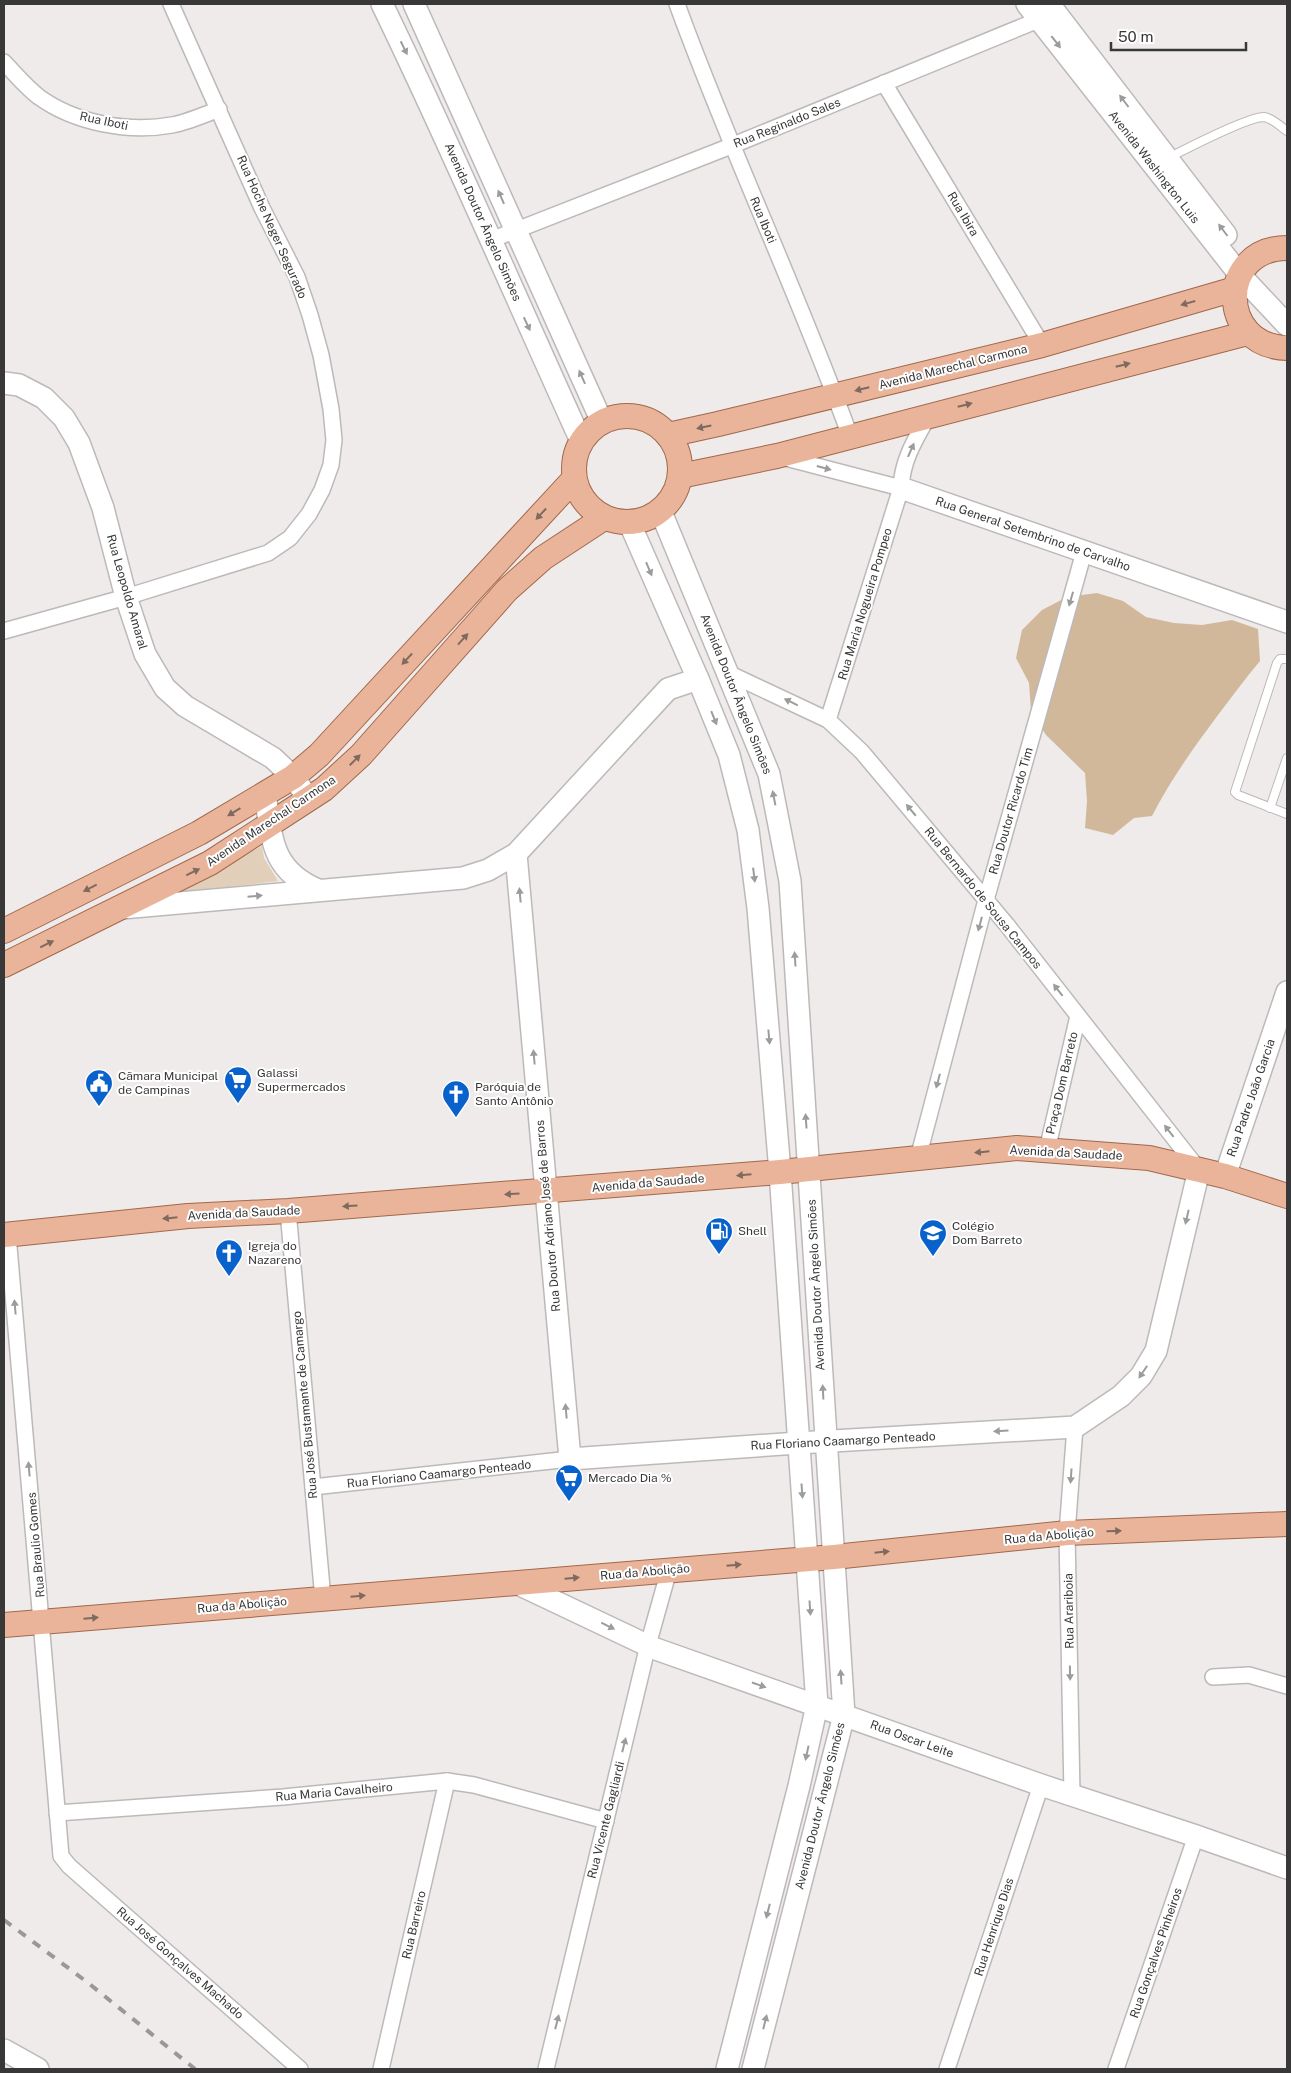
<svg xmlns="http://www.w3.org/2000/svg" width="1291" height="2073" font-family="'Public Sans',sans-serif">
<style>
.green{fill:#e1cfba}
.forest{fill:#d1b89a}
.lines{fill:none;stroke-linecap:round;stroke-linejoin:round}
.lane-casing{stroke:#bdb9b9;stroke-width:10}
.street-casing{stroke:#bdb9b9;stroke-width:18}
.secondary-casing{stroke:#bdb9b9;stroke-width:24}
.primary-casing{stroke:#a2684b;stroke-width:26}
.lane{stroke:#fff;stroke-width:8}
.street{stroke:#fff;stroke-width:15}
.secondary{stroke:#fff;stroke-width:21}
.primary{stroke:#e9b499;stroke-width:24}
.rail{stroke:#9a9797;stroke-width:4;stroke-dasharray:9 9;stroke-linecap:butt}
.oneway{fill:#9c9c9c}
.oneway2{fill:#7f6a5f}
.labels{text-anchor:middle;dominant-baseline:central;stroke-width:4;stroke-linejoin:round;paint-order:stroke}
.street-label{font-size:12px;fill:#393838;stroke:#fff}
.poi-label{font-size:12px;fill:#393838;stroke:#fff;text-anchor:start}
</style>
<rect width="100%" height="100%" fill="#efebeb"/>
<path class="green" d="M 262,846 L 264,858 L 278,881 L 170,894 Z"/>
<path class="forest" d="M 1097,593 L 1123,601 L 1146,617 L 1174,623 L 1202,625 L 1232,620 L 1258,629 L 1260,661 C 1244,680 1230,699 1215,719 C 1192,750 1170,781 1152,816 L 1134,818 L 1113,835 L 1085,828 L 1087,801 L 1085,773 L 1046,735 L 1031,711 L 1029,683 L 1016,658 L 1022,630 L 1042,610 L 1067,597 Z"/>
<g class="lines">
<g class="lane-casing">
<g id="lane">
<path d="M 1170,157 C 1188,148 1247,117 1264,117 C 1272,118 1280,126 1287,131"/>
<path d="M 1287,659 L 1280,659 L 1277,663 L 1235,792 L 1238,795 L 1287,814"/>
<path d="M 1270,808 L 1287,758"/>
</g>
</g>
<g class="street-casing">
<g id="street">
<path d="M 677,4 C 730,150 797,290 850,436"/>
<path d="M 4,62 C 15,74 26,87 39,97 C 75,123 128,133 172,125 C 188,122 204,115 219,109"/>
<path d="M 884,83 L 1042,345"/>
<path d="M 491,240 L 731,146 L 1048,16"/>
<path d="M 782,457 L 901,488"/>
<path d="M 4,631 L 126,597 L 268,553 L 290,538 L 309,514 L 322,490 L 331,465 L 334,440 L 331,409 L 321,355 L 310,315 L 297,277 L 262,208 L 171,4"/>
<path d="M 728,673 L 828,720 L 862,752 L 1007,925 L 1199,1170"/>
<path d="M 828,720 L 901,488 C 902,460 916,438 929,415"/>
<path d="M 1047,1150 L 1078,1016"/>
<path d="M 918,1158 L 986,900 L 1084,552"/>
<path d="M 288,1211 L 323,1599"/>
<path d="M 8,1235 L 61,1856 L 69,1866 L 300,2069"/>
<path d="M 313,1487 L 570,1459"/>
<path d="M 1213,1677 L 1249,1675 L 1287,1686"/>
<path d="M 1072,1795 L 1067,1533 L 1075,1427"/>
<path d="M 57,1813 L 283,1797 L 447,1781 L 474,1785 L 606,1821"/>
<path d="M 381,2069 L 447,1781"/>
<path d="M 546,2069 L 648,1645 L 669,1570"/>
<path d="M 947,2069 L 1041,1785"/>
<path d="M 1116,2069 L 1196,1836"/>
</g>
</g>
<g class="secondary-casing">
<g id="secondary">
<path d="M 382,4 C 452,148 515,296 581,441"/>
<path d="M 414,4 L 602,422"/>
<path d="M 1027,4 L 1240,275 L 1287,325"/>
<path d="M 1049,4 L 1226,235"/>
<path d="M 4,383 L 19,385 L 44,398 L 64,418 L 79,443 L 103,508 L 126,597 L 145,654 L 165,688 L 185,706 L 273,758 L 293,777 L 309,799"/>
<path d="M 901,488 L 1287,622"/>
<path d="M 661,512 L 769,774 L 790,881 L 844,1715 L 753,2069"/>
<path d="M 630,524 L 698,679 L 729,755 L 748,830 L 758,908 L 780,1172 L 817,1705 L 799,1786 L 727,2069"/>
<path d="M 265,794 C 272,839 271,870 318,890"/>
<path d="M 516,854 L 570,1459 L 798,1443 L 1075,1427 L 1121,1396 L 1141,1376 L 1156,1351 L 1199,1170"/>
<path d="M 122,908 L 463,878 L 488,870 L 516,854 L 668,689 L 698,679"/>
<path d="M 1225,1176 L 1287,992"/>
<path d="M 516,1583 L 653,1648 L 1041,1785 L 1196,1836 L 1287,1868"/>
<path d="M 4,2050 L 38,2069"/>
</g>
</g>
<g class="primary-casing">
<g id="primary">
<path d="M 1287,248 C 1218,248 1217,346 1287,348"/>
<circle cx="627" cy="469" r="53"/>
<path d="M 668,435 L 718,424 L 1042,345 L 1235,289"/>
<path d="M 680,476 L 777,456 L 1248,333"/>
<path d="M 4,931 L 199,833 L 293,777 L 319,755 L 574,479"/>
<path d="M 4,965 L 210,863 L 324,789 L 361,755 L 507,590 L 543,558 L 604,518"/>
<path d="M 4,1235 L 188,1216 L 288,1211 L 780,1172 L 1017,1148 L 1149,1158 L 1225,1176 L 1287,1196"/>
<path d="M 4,1625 L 834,1557 L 1067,1533 L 1287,1524"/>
</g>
</g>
<use href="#lane" class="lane"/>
<use href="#street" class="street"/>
<use href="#secondary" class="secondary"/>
<use href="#primary" class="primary"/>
<path class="rail" d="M 4,1920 L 87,1982 L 195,2069"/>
</g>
<defs><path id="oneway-solid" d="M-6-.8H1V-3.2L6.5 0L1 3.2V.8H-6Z" transform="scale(1.25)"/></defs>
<g class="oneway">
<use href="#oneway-solid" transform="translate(1056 42) rotate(52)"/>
<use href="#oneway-solid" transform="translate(404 48) rotate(64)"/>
<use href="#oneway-solid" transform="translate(1124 101) rotate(-127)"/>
<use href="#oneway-solid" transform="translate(501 197) rotate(-114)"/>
<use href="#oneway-solid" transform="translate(1223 230) rotate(-127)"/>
<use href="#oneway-solid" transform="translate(527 324) rotate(65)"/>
<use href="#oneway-solid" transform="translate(582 377) rotate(-114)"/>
<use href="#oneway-solid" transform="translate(911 450) rotate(-66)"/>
<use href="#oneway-solid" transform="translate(824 468) rotate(15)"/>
<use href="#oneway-solid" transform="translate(649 569) rotate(67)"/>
<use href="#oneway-solid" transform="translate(1071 599) rotate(106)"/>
<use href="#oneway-solid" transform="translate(791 702) rotate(-154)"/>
<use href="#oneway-solid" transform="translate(714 718) rotate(68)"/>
<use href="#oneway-solid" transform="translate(774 798) rotate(-101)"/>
<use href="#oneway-solid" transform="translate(911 810) rotate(-130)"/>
<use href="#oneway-solid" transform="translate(754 875) rotate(83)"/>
<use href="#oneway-solid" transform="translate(520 895) rotate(-95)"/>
<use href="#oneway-solid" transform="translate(255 896) rotate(-5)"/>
<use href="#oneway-solid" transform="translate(980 924) rotate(105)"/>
<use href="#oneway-solid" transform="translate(795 959) rotate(-94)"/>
<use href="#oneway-solid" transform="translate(1058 990) rotate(-128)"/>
<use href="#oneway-solid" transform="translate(769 1037) rotate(85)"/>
<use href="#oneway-solid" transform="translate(534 1057) rotate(-95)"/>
<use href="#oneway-solid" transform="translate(938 1081) rotate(105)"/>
<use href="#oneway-solid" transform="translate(806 1121) rotate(-94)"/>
<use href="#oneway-solid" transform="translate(1169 1131) rotate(-128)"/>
<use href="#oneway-solid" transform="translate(1187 1217) rotate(103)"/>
<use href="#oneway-solid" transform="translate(15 1307) rotate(-95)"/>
<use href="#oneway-solid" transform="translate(1143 1372) rotate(124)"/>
<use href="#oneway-solid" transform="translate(823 1392) rotate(-93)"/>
<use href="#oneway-solid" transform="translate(566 1411) rotate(-95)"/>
<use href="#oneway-solid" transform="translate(1001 1431) rotate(177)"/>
<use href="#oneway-solid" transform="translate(29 1469) rotate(-95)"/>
<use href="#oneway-solid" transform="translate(1071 1476) rotate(94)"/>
<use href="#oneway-solid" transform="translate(802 1491) rotate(86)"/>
<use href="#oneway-solid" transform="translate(810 1608) rotate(86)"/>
<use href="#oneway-solid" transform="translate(608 1626) rotate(26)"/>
<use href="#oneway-solid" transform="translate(1070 1673) rotate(89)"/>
<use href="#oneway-solid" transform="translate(841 1677) rotate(-94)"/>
<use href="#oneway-solid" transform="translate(759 1685) rotate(19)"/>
<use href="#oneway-solid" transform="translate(624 1745) rotate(-76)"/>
<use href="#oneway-solid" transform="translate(807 1753) rotate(102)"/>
<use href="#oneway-solid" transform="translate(768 1911) rotate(104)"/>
<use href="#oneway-solid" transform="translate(557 2022) rotate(-76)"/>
<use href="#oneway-solid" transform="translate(765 2022) rotate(-76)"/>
</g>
<g class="oneway2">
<use href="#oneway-solid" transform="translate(1188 303) rotate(164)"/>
<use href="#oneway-solid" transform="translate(1123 365) rotate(-14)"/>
<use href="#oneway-solid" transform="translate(862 389) rotate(166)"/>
<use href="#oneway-solid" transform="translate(965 405) rotate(-14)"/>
<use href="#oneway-solid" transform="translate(704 427) rotate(168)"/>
<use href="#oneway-solid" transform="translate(541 514) rotate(133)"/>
<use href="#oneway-solid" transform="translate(463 639) rotate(-48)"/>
<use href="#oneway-solid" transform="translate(407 659) rotate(133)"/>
<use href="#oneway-solid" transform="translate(355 760) rotate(-45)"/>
<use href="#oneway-solid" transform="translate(234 812) rotate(149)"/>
<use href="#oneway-solid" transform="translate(193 872) rotate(-26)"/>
<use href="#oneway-solid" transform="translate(90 888) rotate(153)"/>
<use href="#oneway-solid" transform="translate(47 944) rotate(-26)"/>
<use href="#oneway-solid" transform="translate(982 1152) rotate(174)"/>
<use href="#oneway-solid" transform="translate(744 1175) rotate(175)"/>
<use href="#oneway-solid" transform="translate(512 1194) rotate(176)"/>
<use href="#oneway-solid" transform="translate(350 1206) rotate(176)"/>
<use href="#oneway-solid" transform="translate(170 1218) rotate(174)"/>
<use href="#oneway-solid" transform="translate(1114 1531) rotate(-2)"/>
<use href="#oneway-solid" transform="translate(882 1552) rotate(-6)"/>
<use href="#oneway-solid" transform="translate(734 1565) rotate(-5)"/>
<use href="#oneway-solid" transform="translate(572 1578) rotate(-5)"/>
<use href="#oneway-solid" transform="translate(358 1596) rotate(-5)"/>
<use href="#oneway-solid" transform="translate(91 1618) rotate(-5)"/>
</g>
<defs>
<g id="supermarket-pin" transform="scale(1.4375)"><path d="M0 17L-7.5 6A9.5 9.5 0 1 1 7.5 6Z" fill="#0962cb" stroke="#fff"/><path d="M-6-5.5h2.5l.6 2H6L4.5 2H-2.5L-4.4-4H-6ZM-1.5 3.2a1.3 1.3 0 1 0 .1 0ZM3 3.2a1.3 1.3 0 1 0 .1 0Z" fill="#fff"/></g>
<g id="civic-pin" transform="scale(1.4375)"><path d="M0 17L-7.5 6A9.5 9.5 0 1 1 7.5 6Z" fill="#0962cb" stroke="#fff"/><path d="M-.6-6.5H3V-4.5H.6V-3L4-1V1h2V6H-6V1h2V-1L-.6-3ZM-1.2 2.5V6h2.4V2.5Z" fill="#fff"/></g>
<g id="church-pin" transform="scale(1.4375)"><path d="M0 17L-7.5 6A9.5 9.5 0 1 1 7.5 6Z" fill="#0962cb" stroke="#fff"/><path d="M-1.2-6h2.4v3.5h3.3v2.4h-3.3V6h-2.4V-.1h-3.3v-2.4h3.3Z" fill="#fff"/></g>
<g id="fuel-pin" transform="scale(1.4375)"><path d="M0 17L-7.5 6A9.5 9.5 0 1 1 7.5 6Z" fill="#0962cb" stroke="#fff"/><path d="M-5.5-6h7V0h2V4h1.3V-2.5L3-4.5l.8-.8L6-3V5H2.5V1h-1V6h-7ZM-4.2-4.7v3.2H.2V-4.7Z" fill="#fff"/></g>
<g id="school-pin" transform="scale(1.4375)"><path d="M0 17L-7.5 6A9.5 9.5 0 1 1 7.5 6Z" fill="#0962cb" stroke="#fff"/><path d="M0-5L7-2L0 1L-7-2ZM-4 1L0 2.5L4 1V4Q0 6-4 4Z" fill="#fff"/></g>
</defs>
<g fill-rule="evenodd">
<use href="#supermarket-pin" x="238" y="1080"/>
<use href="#civic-pin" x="99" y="1083"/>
<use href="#church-pin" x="456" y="1094"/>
<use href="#fuel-pin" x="719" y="1231"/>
<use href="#school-pin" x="933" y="1233"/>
<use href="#church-pin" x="229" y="1253"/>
<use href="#supermarket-pin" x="569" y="1478"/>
</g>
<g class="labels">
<g class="street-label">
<text transform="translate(104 121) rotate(12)">Rua Iboti</text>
<text transform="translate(787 123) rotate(-22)">Rua Reginaldo Sales</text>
<text transform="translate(1154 167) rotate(52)">Avenida Washington Luis</text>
<text transform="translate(963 214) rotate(59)">Rua Ibira</text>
<text transform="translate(763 220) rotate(67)">Rua Iboti</text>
<text transform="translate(483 222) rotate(66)">Avenida Doutor Ângelo Simões</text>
<text transform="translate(272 227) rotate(66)">Rua Hoche Neger Segurado</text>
<text transform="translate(953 367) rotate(-14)">Avenida Marechal Carmona</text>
<text transform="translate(1033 534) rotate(19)">Rua General Setembrino de Carvalho</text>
<text transform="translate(127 592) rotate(74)">Rua Leopoldo Amaral</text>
<text transform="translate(865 604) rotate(-73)">Rua Maria Nogueira Pompeo</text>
<text transform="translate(736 694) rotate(68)">Avenida Doutor Ângelo Simões</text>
<text transform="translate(1011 811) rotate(-74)">Rua Doutor Ricardo Tim</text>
<text transform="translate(271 821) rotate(-34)">Avenida Marechal Carmona</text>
<text transform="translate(983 898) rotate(51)">Rua Bernardo de Sousa Campos</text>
<text transform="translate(1062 1083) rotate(-77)">Praça Dom Barreto</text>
<text transform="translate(1251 1098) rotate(-71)">Rua Padre João Garcia</text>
<text transform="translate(1066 1153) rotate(3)">Avenida da Saudade</text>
<text transform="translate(648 1183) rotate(-5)">Avenida da Saudade</text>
<text transform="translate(244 1213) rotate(-3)">Avenida da Saudade</text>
<text transform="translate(548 1216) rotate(-95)">Rua Doutor Adriano José de Barros</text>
<text transform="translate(816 1285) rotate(-93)">Avenida Doutor Ângelo Simões</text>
<text transform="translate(305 1405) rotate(-95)">Rua José Bustamante de Camargo</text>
<text transform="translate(843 1441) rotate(-3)">Rua Floriano Caamargo Penteado</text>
<text transform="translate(439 1474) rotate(-6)">Rua Floriano Caamargo Penteado</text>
<text transform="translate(1049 1536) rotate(-5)">Rua da Abolição</text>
<text transform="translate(36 1545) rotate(-95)">Rua Braulio Gomes</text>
<text transform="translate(645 1572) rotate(-5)">Rua da Abolição</text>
<text transform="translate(242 1605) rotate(-5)">Rua da Abolição</text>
<text transform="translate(1069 1611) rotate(-91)">Rua Arariboia</text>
<text transform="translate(912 1739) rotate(20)">Rua Oscar Leite</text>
<text transform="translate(334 1792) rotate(-5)">Rua Maria Cavalheiro</text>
<text transform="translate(820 1806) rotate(-76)">Avenida Doutor Ângelo Simões</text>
<text transform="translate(606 1820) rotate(-76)">Rua Vicente Gagliardi</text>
<text transform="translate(414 1925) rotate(-77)">Rua Barreiro</text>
<text transform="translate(994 1927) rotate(-72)">Rua Henrique Dias</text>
<text transform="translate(1156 1953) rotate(-71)">Rua Gonçalves Pinheiros</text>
<text transform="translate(180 1963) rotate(41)">Rua José Gonçalves Machado</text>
</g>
<g class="poi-label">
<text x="257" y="1073">Galassi<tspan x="257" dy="14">Supermercados</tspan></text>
<text x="118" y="1076">Cãmara Municipal<tspan x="118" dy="14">de Campinas</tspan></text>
<text x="475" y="1087">Paróquia de<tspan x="475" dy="14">Santo Antônio</tspan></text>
<text x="952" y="1226">Colégio<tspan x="952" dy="14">Dom Barreto</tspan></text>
<text x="738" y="1231">Shell</text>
<text x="248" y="1246">Igreja do<tspan x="248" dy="14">Nazareno</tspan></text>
<text x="588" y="1478">Mercado Dia %</text>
</g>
</g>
<rect width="1291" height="2073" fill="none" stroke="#393838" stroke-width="10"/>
<path d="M1111 42v8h135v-8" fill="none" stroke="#393838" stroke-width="2.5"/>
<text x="1118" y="42" font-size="15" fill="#393838" stroke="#ffffff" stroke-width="4" paint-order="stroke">50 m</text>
</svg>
